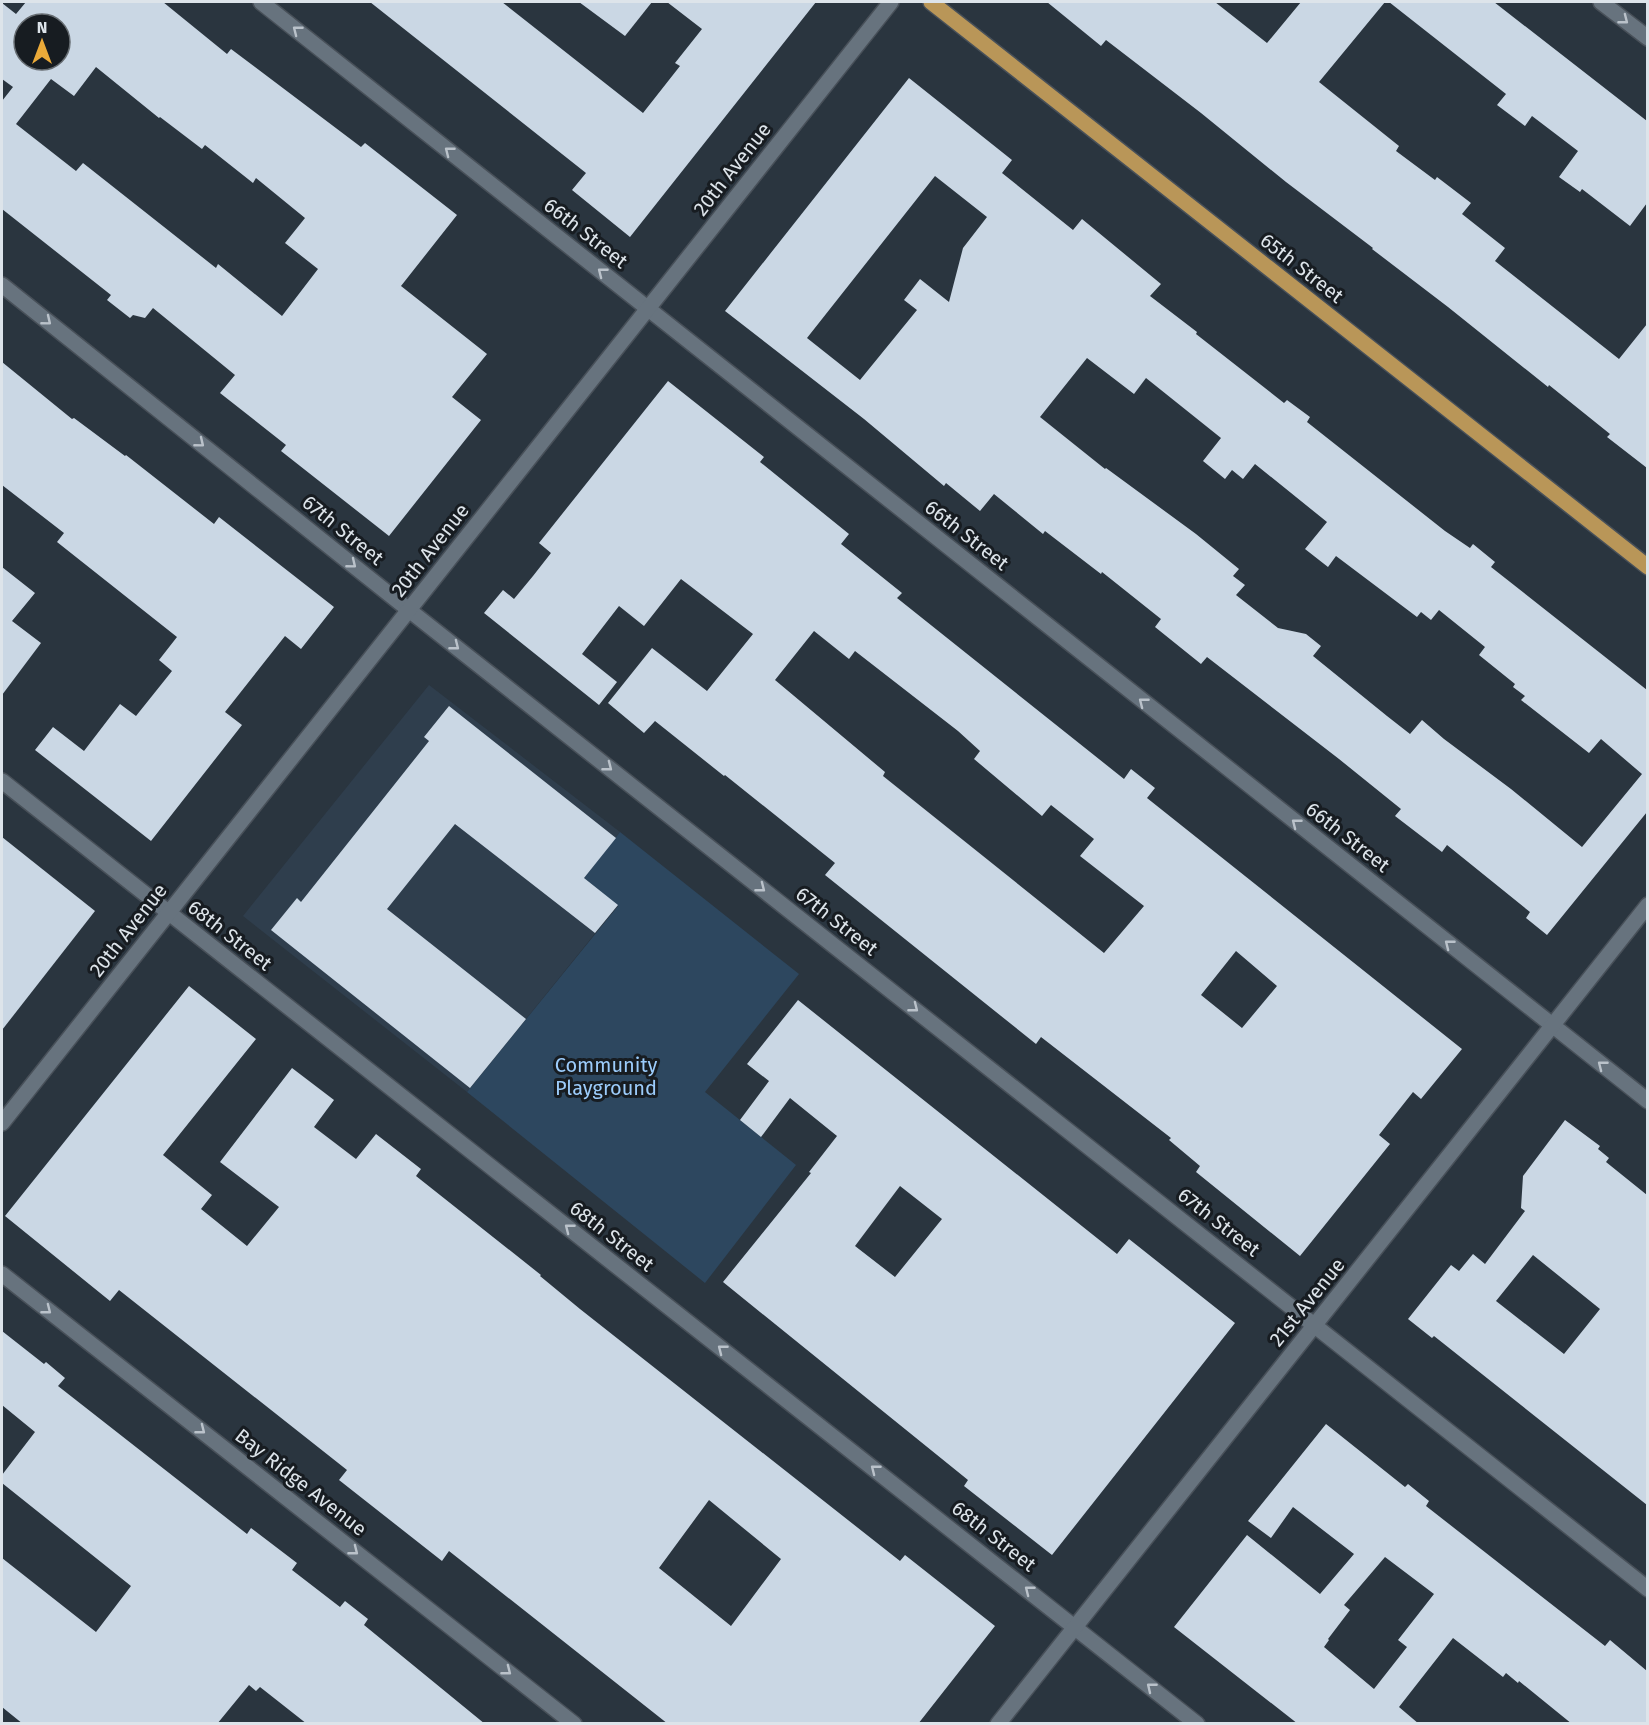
<svg xmlns="http://www.w3.org/2000/svg" width="1649" height="1725" font-family="'Fira Sans',sans-serif">
<style>
.built{fill:#2f3e4d}
.green{fill:#2d475f}
.building{fill:#cad7e4;fill-rule:evenodd}
.lines{fill:none;stroke-linecap:round;stroke-linejoin:round}
.minor-casing{stroke:#485059;stroke-width:18}
.major-casing{stroke:#485059;stroke-width:18}
.minor{stroke:#67737e;stroke-width:15}
.major{stroke:#b99658;stroke-width:15}
.oneway{stroke:#bac2ca}
.labels{text-anchor:middle;dominant-baseline:central;stroke-width:6;stroke-linejoin:round;paint-order:stroke}
.street-label{font-size:20px;fill:#dde4ea;stroke:#171c21}
.park-label{font-size:20px;fill:#9cccfb;stroke:#171c21}
</style>
<rect width="100%" height="100%" fill="#2a353f"/>
<path class="built" d="M 429,685 L 620,832 L 584,878 L 618,905 L 467,1092 L 243,916 Z"/>
<path class="green" d="M 620,832 L 799,974 L 705,1092 L 796,1165 L 705,1283 L 467,1092 L 618,906 L 584,878 Z"/>
<g class="building">
<path d="M 26,2 L 163,2 L 227,54 L 231,49 L 361,147 L 365,143 L 457,215 L 401,286 L 487,354 L 452,397 L 481,420 L 389,536 L 281,451 L 286,445 L 220,393 L 235,375 L 153,308 L 145,318 L 133,315 L 130,318 L 107,300 L 111,295 L 2,209 L 2,101 L 13,87 L 2,79 L 2,3 L 16,14 ZM 24,24 L 60,24 L 60,60 L 24,60 ZM 96,67 L 159,118 L 160,117 L 202,149 L 205,145 L 253,183 L 256,178 L 305,218 L 285,243 L 318,269 L 282,316 L 218,264 L 216,268 L 83,163 L 76,171 L 16,124 L 51,79 L 74,96 Z"/>
<path d="M 370,2 L 502,2 L 643,113 L 680,66 L 675,63 L 702,29 L 667,2 L 816,2 L 630,237 L 572,190 L 586,173 Z"/>
<path d="M 579,2 L 652,2 L 625,36 Z"/>
<path d="M 1047,2 L 1215,2 L 1267,43 L 1301,2 L 1385,2 L 1319,82 L 1399,146 L 1396,151 L 1435,180 L 1437,177 L 1471,203 L 1462,214 L 1505,248 L 1495,261 L 1619,359 L 1647,324 L 1647,468 L 1607,437 L 1610,434 L 1549,385 L 1548,387 L 1448,307 L 1372,249 L 1373,248 L 1286,182 L 1201,113 L 1106,40 L 1101,46 Z"/>
<path d="M 1389,2 L 1494,2 L 1647,121 L 1647,203 L 1630,226 L 1582,189 L 1580,192 L 1559,177 L 1578,151 L 1532,116 L 1525,126 L 1497,105 L 1506,94 Z"/>
<path d="M 909,78 L 1012,160 L 1002,173 L 1073,230 L 1082,219 L 1161,284 L 1150,296 L 1197,332 L 1196,334 L 1284,403 L 1287,400 L 1310,417 L 1307,422 L 1445,531 L 1470,548 L 1473,544 L 1495,562 L 1491,567 L 1647,690 L 1647,812 L 1547,935 L 1526,918 L 1530,912 L 1447,845 L 1442,852 L 1395,816 L 1401,809 L 1339,759 L 1207,657 L 1201,664 L 1155,627 L 1161,619 L 1102,572 L 1101,574 L 1045,531 L 1043,534 L 994,494 L 980,511 L 946,483 L 944,486 L 864,419 L 725,311 ZM 935,176 L 987,217 L 963,248 L 949,302 L 920,279 L 904,300 L 917,310 L 860,380 L 807,338 ZM 1087,358 L 1134,394 L 1146,378 L 1221,438 L 1203,461 L 1225,479 L 1232,470 L 1243,479 L 1255,464 L 1327,522 L 1305,549 L 1328,567 L 1336,556 L 1417,617 L 1421,612 L 1431,620 L 1439,610 L 1485,647 L 1479,655 L 1515,684 L 1513,687 L 1525,696 L 1521,700 L 1589,753 L 1601,739 L 1642,774 L 1582,847 L 1511,789 L 1444,739 L 1422,720 L 1410,734 L 1387,716 L 1313,656 L 1321,646 L 1306,634 L 1278,628 L 1236,595 L 1245,585 L 1233,576 L 1239,569 L 1196,534 L 1106,468 L 1105,469 L 1040,417 Z"/>
<path d="M 2,362 L 72,419 L 74,418 L 125,456 L 126,455 L 214,524 L 219,517 L 334,607 L 301,649 L 285,636 L 266,660 L 225,712 L 242,725 L 151,841 L 35,750 L 53,727 L 84,751 L 120,704 L 136,716 L 172,671 L 159,660 L 177,637 L 57,542 L 64,533 L 2,485 Z"/>
<path d="M 668,381 L 764,457 L 760,462 L 849,534 L 841,544 L 902,593 L 897,598 L 1124,779 L 1131,769 L 1155,788 L 1147,798 L 1462,1049 L 1421,1099 L 1413,1092 L 1379,1135 L 1390,1144 L 1300,1256 L 1196,1172 L 1200,1166 L 1169,1140 L 1171,1138 L 1041,1037 L 1036,1044 L 825,875 L 835,863 L 725,775 L 724,776 L 655,721 L 644,733 L 608,703 L 652,648 L 707,691 L 753,634 L 681,579 L 644,626 L 619,606 L 582,654 L 617,682 L 599,705 L 484,613 L 503,590 L 514,599 L 533,576 L 551,553 L 539,543 ZM 814,631 L 849,659 L 855,651 L 958,731 L 980,751 L 974,759 L 1042,816 L 1051,805 L 1094,839 L 1080,856 L 1144,906 L 1104,953 L 883,776 L 885,772 L 775,680 ZM 1236,951 L 1277,986 L 1242,1028 L 1201,995 Z"/>
<path d="M 2,567 L 35,593 L 12,621 L 41,643 L 2,695 Z"/>
<path d="M 449,706 L 616,838 L 584,878 L 618,905 L 595,933 L 455,824 L 387,909 L 526,1019 L 470,1088 L 271,930 L 297,898 L 301,902 L 429,741 L 424,737 Z"/>
<path d="M 2,837 L 95,911 L 2,1030 Z"/>
<path d="M 189,986 L 256,1039 L 163,1155 L 212,1195 L 201,1209 L 247,1246 L 279,1207 L 220,1162 L 292,1068 L 334,1100 L 314,1127 L 356,1159 L 376,1134 L 421,1169 L 416,1176 L 541,1275 L 540,1276 L 580,1309 L 900,1561 L 905,1555 L 995,1626 L 918,1724 L 668,1724 L 449,1551 L 442,1561 L 339,1480 L 347,1470 L 119,1290 L 110,1301 L 5,1216 ZM 709,1500 L 781,1559 L 731,1626 L 659,1568 Z"/>
<path d="M 798,1000 L 1117,1254 L 1129,1239 L 1235,1323 L 1052,1555 L 964,1486 L 968,1480 L 723,1282 L 811,1173 L 809,1172 L 837,1136 L 790,1098 L 761,1137 L 740,1120 L 769,1081 L 747,1064 ZM 900,1186 L 942,1219 L 895,1277 L 855,1246 Z"/>
<path d="M 1565,1120 L 1600,1146 L 1598,1149 L 1609,1158 L 1606,1162 L 1647,1195 L 1647,1505 L 1434,1336 L 1432,1338 L 1408,1319 L 1451,1265 L 1459,1271 L 1473,1254 L 1485,1264 L 1525,1211 L 1521,1208 L 1523,1176 ZM 1533,1255 L 1600,1309 L 1564,1354 L 1496,1301 Z"/>
<path d="M 2,1331 L 44,1364 L 46,1362 L 65,1378 L 58,1386 L 247,1534 L 251,1528 L 297,1563 L 292,1570 L 340,1607 L 345,1601 L 368,1619 L 364,1625 L 485,1724 L 307,1724 L 260,1687 L 256,1691 L 249,1685 L 217,1724 L 23,1724 L 2,1707 L 2,1558 L 96,1632 L 131,1586 L 2,1483 L 2,1475 L 35,1432 L 2,1405 Z"/>
<path d="M 1326,1424 L 1405,1487 L 1408,1484 L 1429,1501 L 1426,1506 L 1605,1646 L 1610,1640 L 1647,1671 L 1647,1724 L 1572,1724 L 1519,1681 L 1518,1683 L 1506,1673 L 1503,1677 L 1453,1638 L 1399,1707 L 1419,1724 L 1298,1724 L 1174,1627 L 1247,1535 L 1320,1594 L 1354,1554 L 1293,1507 L 1271,1538 L 1248,1521 ZM 1385,1557 L 1434,1594 L 1398,1640 L 1407,1647 L 1374,1689 L 1324,1647 L 1329,1640 L 1328,1639 L 1350,1610 L 1344,1605 Z"/>
</g>
<g class="lines">
<g class="minor-casing">
<g id="minor">
<path d="M 261,2 L 1648,1101"/>
<path d="M 1601,2 L 1648,38"/>
<path d="M 2,285 L 409,610 L 1648,1589"/>
<path d="M 2,781 L 1197,1724"/>
<path d="M 2,1123 L 891,2"/>
<path d="M 2,1274 L 574,1724"/>
<path d="M 998,1724 L 1648,905"/>
</g>
</g>
<g class="major-casing">
<path id="major" d="M 931,2 L 1648,567"/>
</g>
<use href="#minor" class="minor"/>
<use href="#major" class="major"/>
</g>
<defs><path id="oneway-chevron" d="M-2-3.5L2.5 0L-2 3.5" fill="none" stroke-width="1.6" stroke-linecap="round" stroke-linejoin="round" transform="scale(1.5)"/></defs>
<g class="oneway">
<use href="#oneway-chevron" transform="translate(1624 20) rotate(38)"/>
<use href="#oneway-chevron" transform="translate(297 30) rotate(-142)"/>
<use href="#oneway-chevron" transform="translate(449 151) rotate(-142)"/>
<use href="#oneway-chevron" transform="translate(602 272) rotate(-142)"/>
<use href="#oneway-chevron" transform="translate(47 321) rotate(39)"/>
<use href="#oneway-chevron" transform="translate(200 443) rotate(39)"/>
<use href="#oneway-chevron" transform="translate(352 564) rotate(39)"/>
<use href="#oneway-chevron" transform="translate(455 646) rotate(38)"/>
<use href="#oneway-chevron" transform="translate(1143 702) rotate(-142)"/>
<use href="#oneway-chevron" transform="translate(608 767) rotate(38)"/>
<use href="#oneway-chevron" transform="translate(1296 823) rotate(-142)"/>
<use href="#oneway-chevron" transform="translate(761 888) rotate(38)"/>
<use href="#oneway-chevron" transform="translate(1449 944) rotate(-142)"/>
<use href="#oneway-chevron" transform="translate(914 1008) rotate(38)"/>
<use href="#oneway-chevron" transform="translate(1602 1065) rotate(-142)"/>
<use href="#oneway-chevron" transform="translate(569 1228) rotate(-142)"/>
<use href="#oneway-chevron" transform="translate(47 1310) rotate(38)"/>
<use href="#oneway-chevron" transform="translate(722 1349) rotate(-142)"/>
<use href="#oneway-chevron" transform="translate(201 1430) rotate(38)"/>
<use href="#oneway-chevron" transform="translate(875 1469) rotate(-142)"/>
<use href="#oneway-chevron" transform="translate(354 1551) rotate(38)"/>
<use href="#oneway-chevron" transform="translate(1029 1590) rotate(-142)"/>
<use href="#oneway-chevron" transform="translate(507 1671) rotate(38)"/>
<use href="#oneway-chevron" transform="translate(1151 1687) rotate(-141)"/>
</g>
<g class="labels">
<g class="street-label">
<text transform="translate(732 169) rotate(-52)">20th Avenue</text>
<text transform="translate(586 233) rotate(38)">66th Street</text>
<text transform="translate(1302 268) rotate(38)">65th Street</text>
<text transform="translate(343 530) rotate(39)">67th Street</text>
<text transform="translate(967 535) rotate(38)">66th Street</text>
<text transform="translate(430 550) rotate(-52)">20th Avenue</text>
<text transform="translate(1348 837) rotate(38)">66th Street</text>
<text transform="translate(837 921) rotate(38)">67th Street</text>
<text transform="translate(128 930) rotate(-52)">20th Avenue</text>
<text transform="translate(230 935) rotate(38)">68th Street</text>
<text transform="translate(1219 1222) rotate(38)">67th Street</text>
<text transform="translate(612 1236) rotate(38)">68th Street</text>
<text transform="translate(1307 1302) rotate(-51)">21st Avenue</text>
<text transform="translate(301 1482) rotate(38)">Bay Ridge Avenue</text>
<text transform="translate(994 1536) rotate(38)">68th Street</text>
</g>
<g class="park-label">
<text x="606" y="1065">Community<tspan x="606" dy="23">Playground</tspan></text>
</g>
</g>
<rect width="1649" height="1725" fill="none" stroke="#dde4ea" stroke-width="6"/>
<g transform="translate(42 42)"><circle r="28" fill="#171c21" stroke="#666c71" stroke-width="1.5"/>
<path d="M0-4.5L10 22L0 15L-10 22Z" fill="#ebaa39"/>
<text y="-9" font-size="16" font-weight="bold" text-anchor="middle" fill="#dde4ea">N</text>
</g>
</svg>
